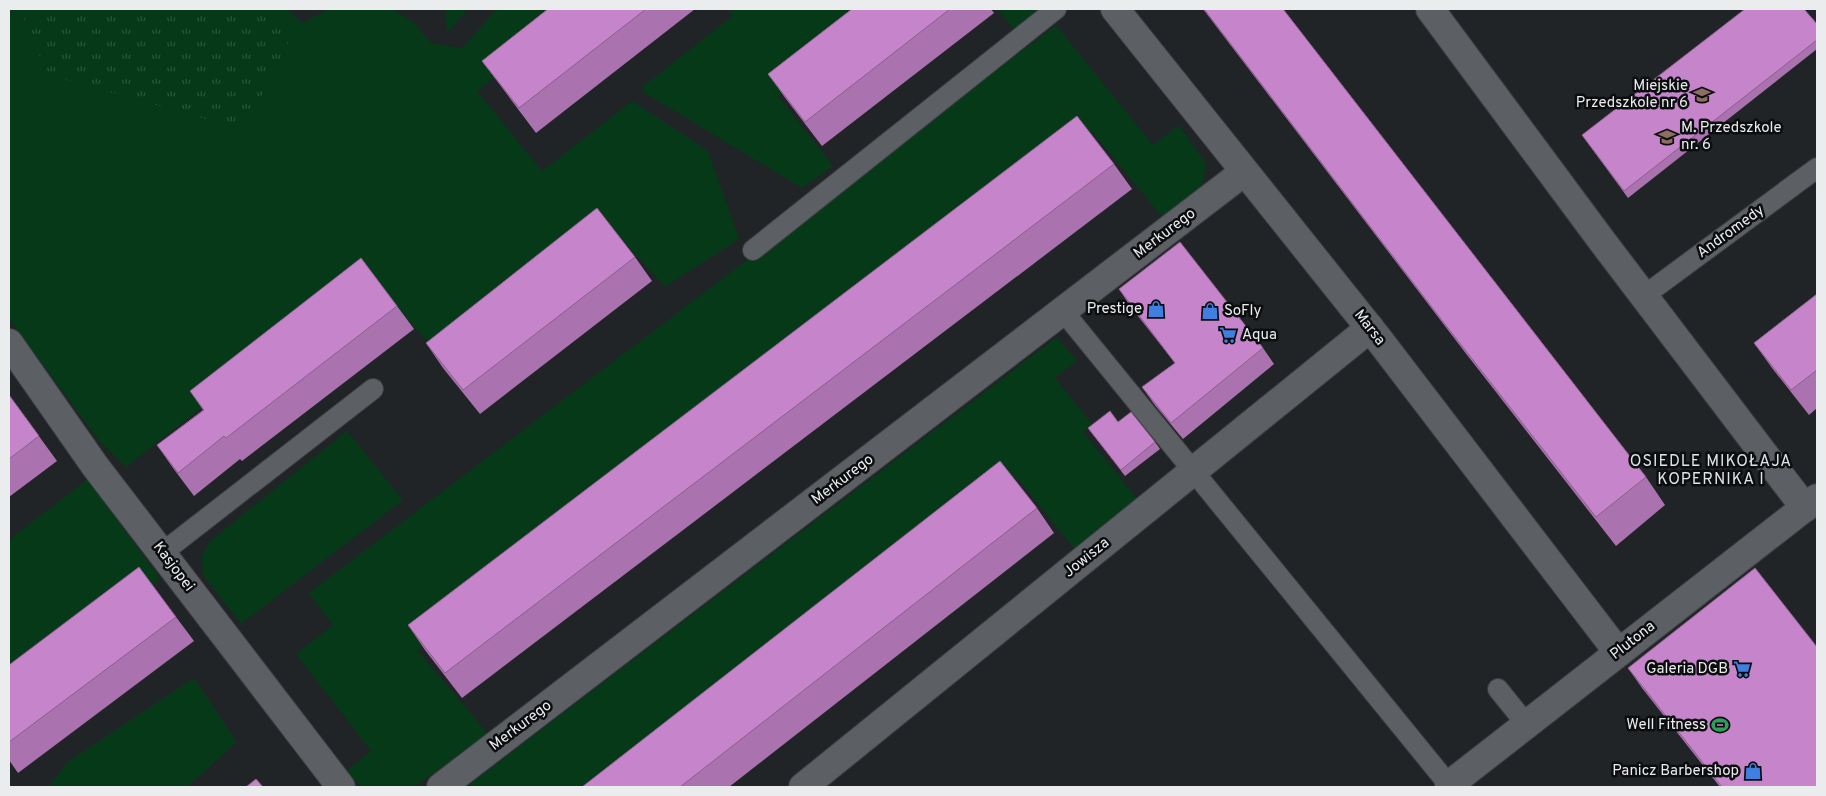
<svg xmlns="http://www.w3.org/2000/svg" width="1826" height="796" font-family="Overpass,sans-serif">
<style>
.grass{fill:#063918}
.park{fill:url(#park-tufts)}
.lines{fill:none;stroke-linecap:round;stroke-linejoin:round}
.service-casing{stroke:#3c3e41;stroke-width:22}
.pedestrian-casing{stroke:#3c3e41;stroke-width:30}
.minor-casing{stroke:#3c3e41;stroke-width:30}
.service{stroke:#5c5f63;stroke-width:20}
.pedestrian{stroke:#5c5f63;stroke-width:28}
.minor{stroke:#5c5f63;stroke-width:28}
.wall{fill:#aa72af}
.building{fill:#c685cb;stroke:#8b5d8e}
.labels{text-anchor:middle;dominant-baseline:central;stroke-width:5;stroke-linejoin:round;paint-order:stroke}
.poi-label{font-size:15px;fill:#eaecee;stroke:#0c0d0f;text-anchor:end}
.street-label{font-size:15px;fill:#eaecee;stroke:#0c0d0f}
.neighbourhood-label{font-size:16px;letter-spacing:1px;fill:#dfe3e7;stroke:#0c0d0f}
</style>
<defs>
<pattern id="park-tufts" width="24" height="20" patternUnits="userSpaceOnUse" patternTransform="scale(1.25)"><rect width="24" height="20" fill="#063918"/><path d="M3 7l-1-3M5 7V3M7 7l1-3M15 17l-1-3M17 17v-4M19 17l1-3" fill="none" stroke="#2a563a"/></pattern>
</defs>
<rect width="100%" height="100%" fill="#212427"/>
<g class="grass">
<path d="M 9,9 L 287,9 L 302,23 L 328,9 L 393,9 L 413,22 L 431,43 L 462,48 L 497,9 L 582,9 L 477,91 L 542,171 L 632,101 L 708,151 L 739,239 L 665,287 L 607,223 L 436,351 L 368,276 L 126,467 L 100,442 L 9,319 Z"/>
<path d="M 445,9 L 468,9 L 447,33 Z"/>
<path d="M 728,9 L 891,9 L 778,96 L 833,166 L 802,188 L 643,92 L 642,87 L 733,16 Z"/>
<path d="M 997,9 L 1039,9 L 1014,29 Z"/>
<path d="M 1056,25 L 1153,145 L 1179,125 L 1206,164 L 1202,187 L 1163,218 L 1093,133 L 417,650 L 488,734 L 414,787 L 362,787 L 346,771 L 371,751 L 296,654 L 333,625 L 309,593 Z"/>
<path d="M 1057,337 L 1077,361 L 1055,378 L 1092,424 L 1083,432 L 1138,500 L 1076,551 L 1017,478 L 620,787 L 466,787 Z"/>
<path d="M 347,431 L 403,500 L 241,624 L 203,575 L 202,556 L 209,542 Z"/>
<path d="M 88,479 L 160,579 L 9,692 L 9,540 Z"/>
<path d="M 194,678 L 237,742 L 187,787 L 48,787 L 68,762 Z"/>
</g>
<path class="park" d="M 33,9 L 276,9 L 290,39 L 244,130 L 47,74 L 24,19 Z"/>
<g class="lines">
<g class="service-casing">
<g id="service">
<path d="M 753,250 L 1056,9"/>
<path d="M 1645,295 L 1817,168"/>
<path d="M 1063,311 L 1449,785 L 1447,787"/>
<path d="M 162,553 L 373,389"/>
<path d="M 1498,689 L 1527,725"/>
</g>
</g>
<g class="pedestrian-casing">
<path id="pedestrian" d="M 1430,9 L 1602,241 L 1805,508"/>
</g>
<g class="minor-casing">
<g id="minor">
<path d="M 1115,9 L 1377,337 L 1618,652"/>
<path d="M 9,343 L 95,466 L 341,787"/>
<path d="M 441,787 L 1244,172"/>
<path d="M 803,787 L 1370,328"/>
<path d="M 1451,787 L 1449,785 L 1817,498"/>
</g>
</g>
<use href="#service" class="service"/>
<use href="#pedestrian" class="pedestrian"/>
<use href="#minor" class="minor"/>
</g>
<g class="wall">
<path d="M 548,9 L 695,9 L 536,133 L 482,61 Z"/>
<path d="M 852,9 L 991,9 L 994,13 L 822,146 L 786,99 L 768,74 Z"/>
<path d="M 1203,9 L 1283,9 L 1646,477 L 1665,505 L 1616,546 L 1464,351 Z"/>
<path d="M 1817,24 L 1817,49 L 1628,198 L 1582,135 Z"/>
<path d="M 1114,164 L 1132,189 L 462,698 L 425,650 L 408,625 Z"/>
<path d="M 635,257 L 652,281 L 480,414 L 443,368 L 426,343 Z"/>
<path d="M 1119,289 L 1263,348 L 1274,364 L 1183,439 L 1154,404 L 1142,387 L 1175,363 L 1130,306 Z"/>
<path d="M 1817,294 L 1817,408 L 1809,415 L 1772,368 L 1754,343 Z"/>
<path d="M 397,306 L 414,329 L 242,461 L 240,459 L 194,496 L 173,468 L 157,445 L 203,410 L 190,391 Z"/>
<path d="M 9,395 L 57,461 L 9,497 Z"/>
<path d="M 1118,422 L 1155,442 L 1160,449 L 1125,476 L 1088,428 Z"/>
<path d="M 1037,508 L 1054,533 L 729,787 L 582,787 Z"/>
<path d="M 176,617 L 194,641 L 18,773 L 9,760 L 9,665 Z"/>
<path d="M 1628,668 L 1817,787 L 1720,787 L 1642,688 Z"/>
</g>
<g class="building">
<path d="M 548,9 L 646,9 L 519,108 L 482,61 Z"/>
<path d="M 852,9 L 950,9 L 805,122 L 768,74 Z"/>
<path d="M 1204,9 L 1283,9 L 1646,477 L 1596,517 L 1444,323 Z"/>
<path d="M 1745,9 L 1804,9 L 1817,24 L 1817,40 L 1624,191 L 1582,135 Z"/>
<path d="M 1077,116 L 1114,164 L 445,673 L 408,625 Z"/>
<path d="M 597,208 L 635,257 L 463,390 L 426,343 Z"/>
<path d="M 1180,242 L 1263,348 L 1171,423 L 1142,387 L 1175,363 L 1119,289 Z"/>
<path d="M 361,258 L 397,306 L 226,438 L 224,436 L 178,473 L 157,445 L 204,410 L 190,391 Z"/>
<path d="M 1817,294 L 1817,370 L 1791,390 L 1754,343 Z"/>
<path d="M 9,395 L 39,436 L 9,459 Z"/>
<path d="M 1110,411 L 1118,422 L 1131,412 L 1155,442 L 1121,470 L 1088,428 Z"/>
<path d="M 1000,461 L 1037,508 L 680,787 L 582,787 Z"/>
<path d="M 139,567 L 176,617 L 9,742 L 9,665 Z"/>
<path d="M 1755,568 L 1817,647 L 1817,787 L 1722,787 L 1628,668 Z"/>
<path d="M 256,779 L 263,787 L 246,787 Z"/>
</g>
<defs>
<g id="school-bare" transform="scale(1.35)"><path d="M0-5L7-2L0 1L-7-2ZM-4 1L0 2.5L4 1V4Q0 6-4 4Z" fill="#8d6e63" stroke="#0c0d0f" stroke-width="2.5" paint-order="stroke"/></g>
<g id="shop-bare" transform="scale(1.35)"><path d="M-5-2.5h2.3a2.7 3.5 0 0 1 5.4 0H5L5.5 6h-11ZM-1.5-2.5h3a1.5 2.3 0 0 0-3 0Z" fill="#3f7fe0" stroke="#0c0d0f" stroke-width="2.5" paint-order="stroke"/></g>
<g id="supermarket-bare" transform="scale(1.35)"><path d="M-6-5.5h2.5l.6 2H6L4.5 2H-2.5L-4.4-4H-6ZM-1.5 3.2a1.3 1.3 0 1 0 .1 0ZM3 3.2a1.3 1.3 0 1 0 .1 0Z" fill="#3f7fe0" stroke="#0c0d0f" stroke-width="2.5" paint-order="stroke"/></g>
<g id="stadium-bare" transform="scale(1.35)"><path d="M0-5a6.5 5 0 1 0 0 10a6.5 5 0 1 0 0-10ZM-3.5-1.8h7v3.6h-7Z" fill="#2e9e5b" stroke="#0c0d0f" stroke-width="2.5" paint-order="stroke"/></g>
</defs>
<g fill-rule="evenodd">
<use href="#school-bare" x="1702" y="95"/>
<use href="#school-bare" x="1667" y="137"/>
<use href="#shop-bare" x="1156" y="309"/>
<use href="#shop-bare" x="1210" y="311"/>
<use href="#supermarket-bare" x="1228" y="335"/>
<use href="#supermarket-bare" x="1742" y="669"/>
<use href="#stadium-bare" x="1720" y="725"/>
<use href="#shop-bare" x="1753" y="771"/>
</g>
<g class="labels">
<g class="poi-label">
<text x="1688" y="86">Miejskie<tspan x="1688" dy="17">Przedszkole nr 6</tspan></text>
<text x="1681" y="128" text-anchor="start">M. Przedszkole<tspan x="1681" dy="17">nr. 6</tspan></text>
<text x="1142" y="309">Prestige</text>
<text x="1224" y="311" text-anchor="start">SoFly</text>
<text x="1242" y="335" text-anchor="start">Aqua</text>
<text x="1728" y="669">Galeria DGB</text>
<text x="1706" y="725">Well Fitness</text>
<text x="1739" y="771">Panicz Barbershop</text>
</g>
<g class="street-label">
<text transform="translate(1731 232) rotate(-36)">Andromedy</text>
<text transform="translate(1165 234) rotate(-37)">Merkurego</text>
<text transform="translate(1369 328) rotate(52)">Marsa</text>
<text transform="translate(843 480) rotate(-37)">Merkurego</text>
<text transform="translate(1087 558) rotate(-39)">Jowisza</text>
<text transform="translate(173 567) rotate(53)">Kasjopei</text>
<text transform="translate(1633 641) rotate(-38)">Plutona</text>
<text transform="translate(521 726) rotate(-37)">Merkurego</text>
</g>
<g class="neighbourhood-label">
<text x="1711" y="462">OSIEDLE MIKOŁAJA<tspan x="1711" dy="18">KOPERNIKA I</tspan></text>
</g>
</g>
<rect width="1826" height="796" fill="none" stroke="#eaecee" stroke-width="20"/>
</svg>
